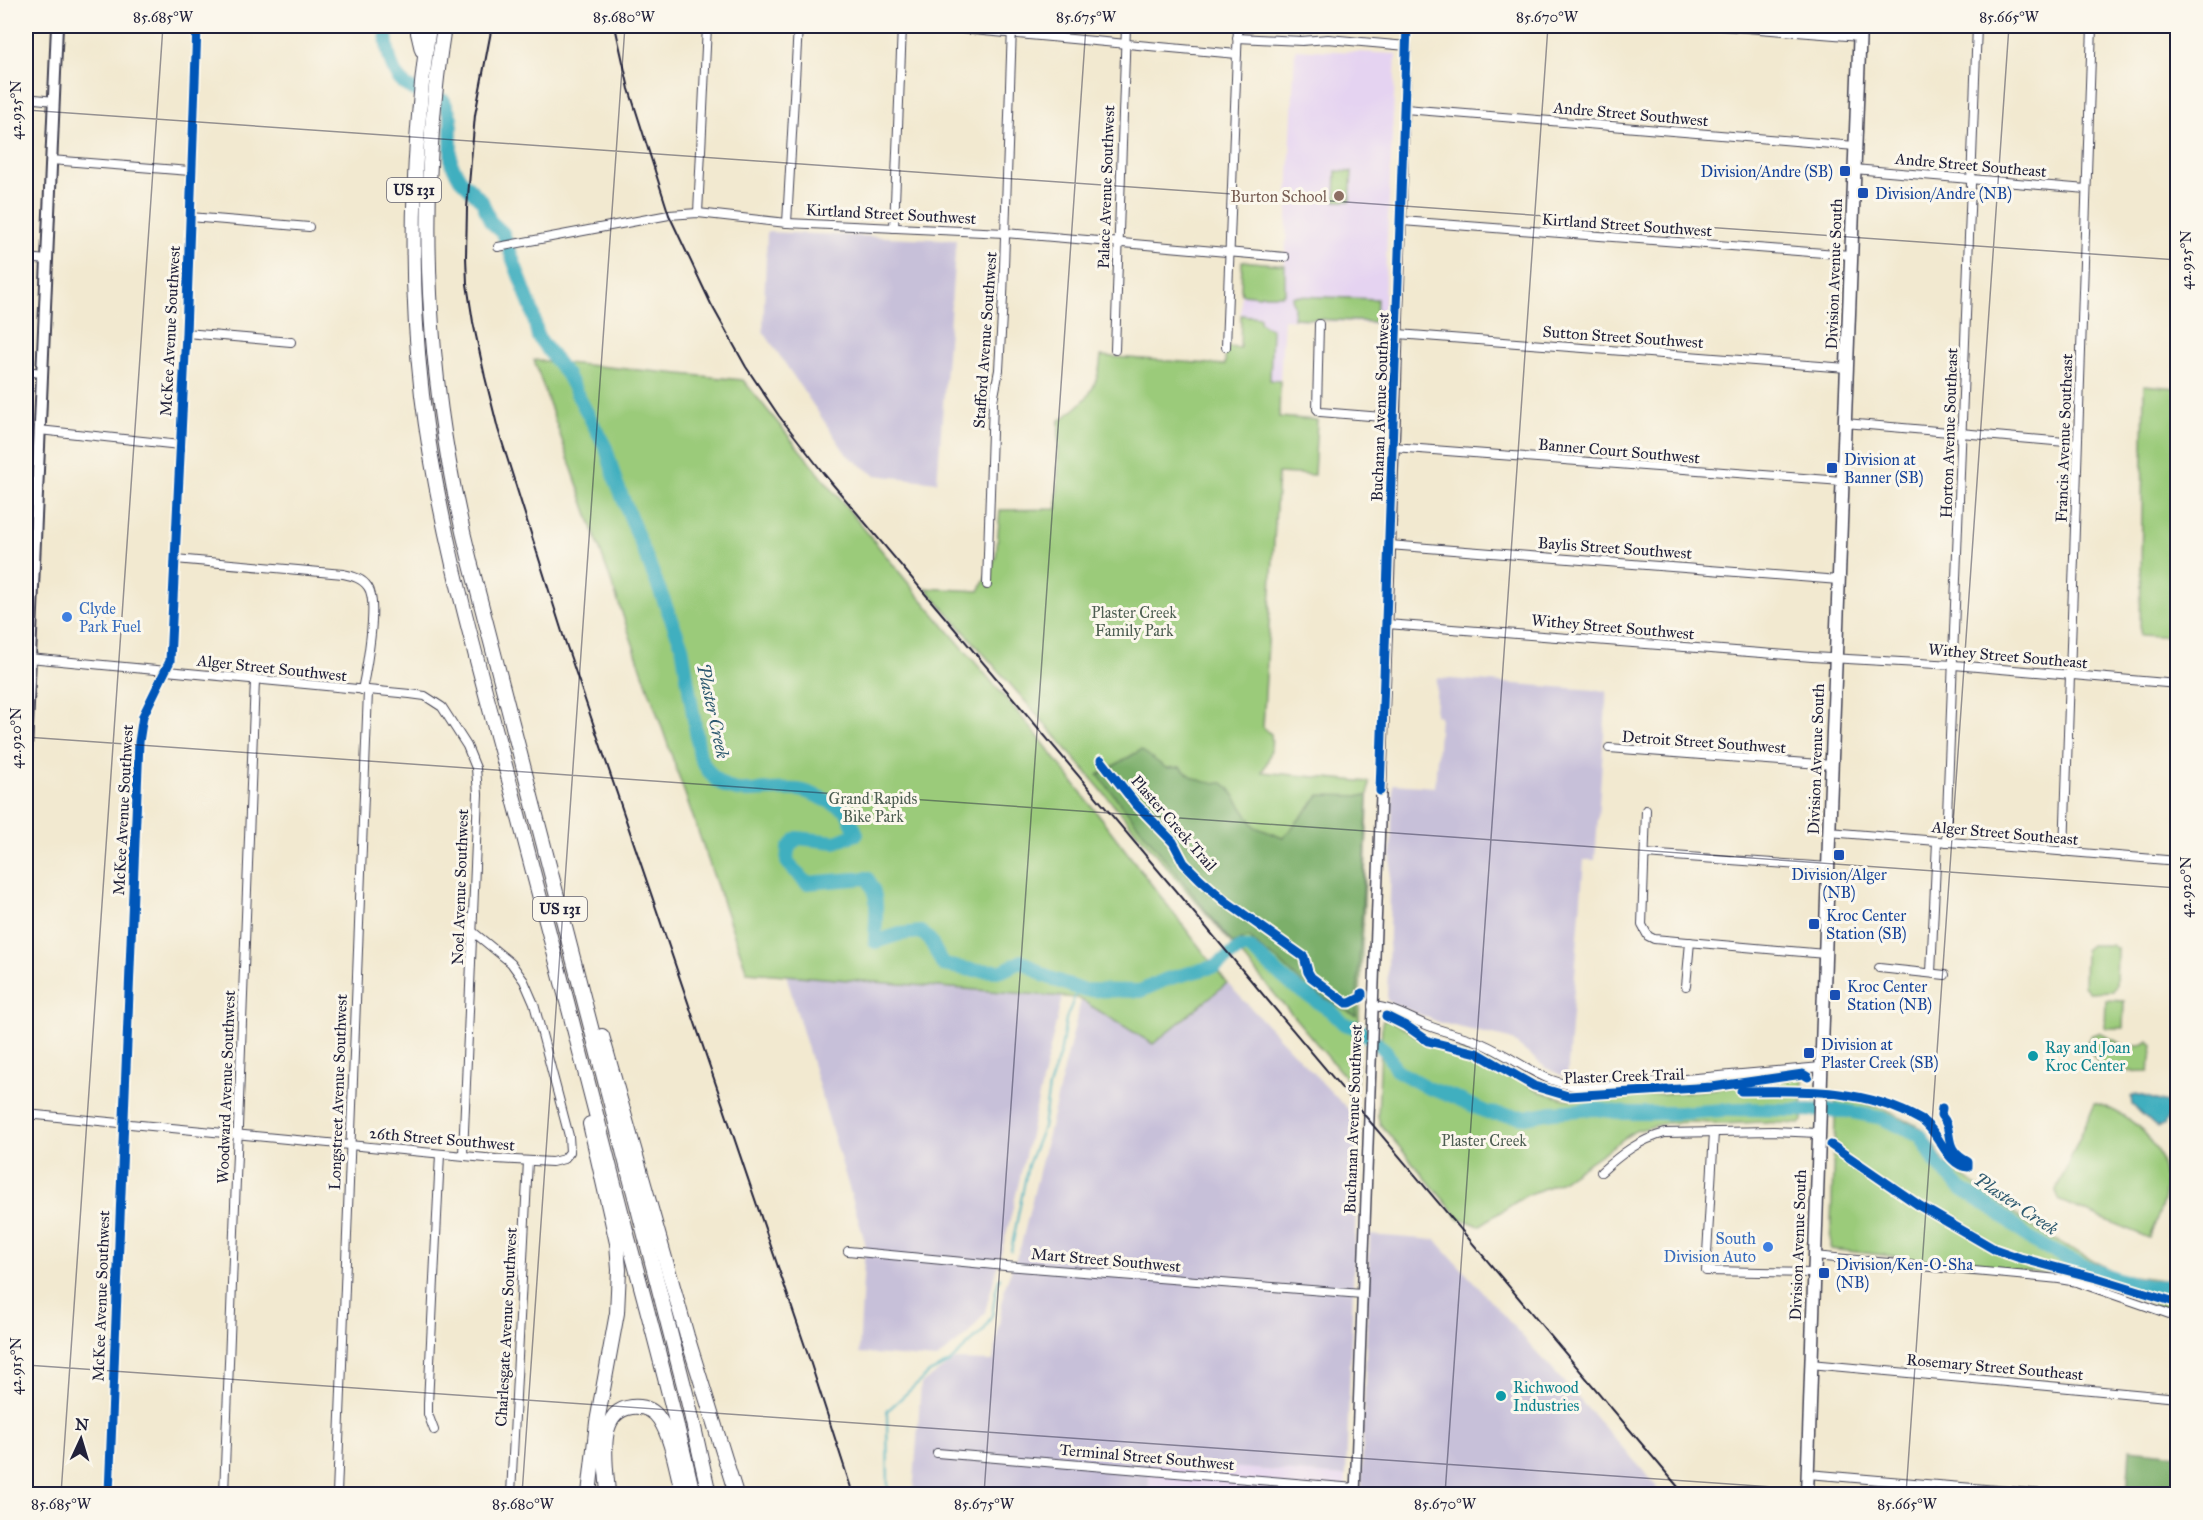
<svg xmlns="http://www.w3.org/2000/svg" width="2203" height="1520" font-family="'IM FELL Great Primer',serif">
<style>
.built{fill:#e5d3f1}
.industrial{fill:#c7c0d9}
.green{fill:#9bcb7a;stroke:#5e765a;stroke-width:1.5}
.forest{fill:#7caf6a;stroke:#4f6852;stroke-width:1.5}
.water{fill:#41afbf;stroke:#32687d;stroke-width:1.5}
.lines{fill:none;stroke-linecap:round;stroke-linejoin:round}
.stream{stroke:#41afbf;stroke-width:2}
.river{stroke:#41afbf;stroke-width:14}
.minor-casing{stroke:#414051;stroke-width:10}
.tertiary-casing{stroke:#414051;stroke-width:12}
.secondary-casing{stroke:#414051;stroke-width:14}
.primary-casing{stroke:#414051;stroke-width:15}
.motorway-casing{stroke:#414051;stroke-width:16}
.minor{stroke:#fff;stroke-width:8}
.tertiary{stroke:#fff;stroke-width:9}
.secondary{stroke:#fff;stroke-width:10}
.primary{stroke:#fff;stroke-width:12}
.motorway{stroke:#fff;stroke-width:14}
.rail{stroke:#22223b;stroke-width:2}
.cycleway-casing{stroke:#fbf7ec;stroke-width:13}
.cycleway{stroke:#0057b8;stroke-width:9}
.ticks{fill:none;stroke:#22223b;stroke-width:1.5;stroke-opacity:0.45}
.transit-dot{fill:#1a4fb4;stroke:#fbf7ec;stroke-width:2}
.education-dot{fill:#8d6e63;stroke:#fbf7ec;stroke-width:2}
.shop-dot{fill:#3f7fe0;stroke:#fbf7ec;stroke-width:2}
.culture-dot{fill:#0f9aa8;stroke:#fbf7ec;stroke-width:2}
.labels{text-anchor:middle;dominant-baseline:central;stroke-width:6;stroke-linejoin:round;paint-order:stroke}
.shield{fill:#fbf7ec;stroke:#636270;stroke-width:1.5}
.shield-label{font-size:15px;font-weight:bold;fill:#22223b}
.street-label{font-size:16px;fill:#22223b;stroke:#fbf7ec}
.transit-label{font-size:16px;fill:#164399;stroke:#fbf7ec;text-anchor:start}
.education-label{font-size:16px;fill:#785e54;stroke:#fbf7ec;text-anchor:end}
.shop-label{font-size:16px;fill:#366cbe;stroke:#fbf7ec;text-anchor:start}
.park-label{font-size:16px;fill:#4c5d51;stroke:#fbf7ec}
.culture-label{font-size:16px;fill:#0d838f;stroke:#fbf7ec;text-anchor:start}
.water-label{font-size:18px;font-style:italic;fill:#2e5a70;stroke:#fbf7ec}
.neatline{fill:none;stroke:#22223b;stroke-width:2}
.ticks-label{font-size:15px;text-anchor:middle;fill:#22223b}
</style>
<rect width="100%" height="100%" fill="#fbf7ec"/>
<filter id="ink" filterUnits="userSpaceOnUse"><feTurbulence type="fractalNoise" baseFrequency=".0167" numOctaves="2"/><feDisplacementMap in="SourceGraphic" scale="12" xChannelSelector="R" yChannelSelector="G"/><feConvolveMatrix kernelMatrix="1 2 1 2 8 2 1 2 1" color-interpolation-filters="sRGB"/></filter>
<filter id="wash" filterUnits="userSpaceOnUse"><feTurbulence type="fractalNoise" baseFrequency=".008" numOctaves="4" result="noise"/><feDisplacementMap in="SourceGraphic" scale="24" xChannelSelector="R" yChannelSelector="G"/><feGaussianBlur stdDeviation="1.35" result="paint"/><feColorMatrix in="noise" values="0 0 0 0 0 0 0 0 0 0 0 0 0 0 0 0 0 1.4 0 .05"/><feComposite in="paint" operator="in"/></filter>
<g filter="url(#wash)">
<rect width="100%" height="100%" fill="#f2e9d0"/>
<g class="built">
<path d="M 1295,49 L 1396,54 L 1383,324 L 1284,319 L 1280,381 L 1254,380 L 1240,348 L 1242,261 L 1285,264 Z"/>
<path d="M 1150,1461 L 1346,1476 L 1345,1494 L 1148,1494 Z"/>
</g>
<g class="industrial">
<path d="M 767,232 L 956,240 L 937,482 L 875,475 L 847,455 L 763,331 Z"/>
<path d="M 1437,678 L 1607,691 L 1595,860 L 1584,860 L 1567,1078 L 1546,1068 L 1510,1039 L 1441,1023 L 1387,1001 L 1393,784 L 1435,787 L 1440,716 L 1435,715 Z"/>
<path d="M 786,975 L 1062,997 L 1011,1216 L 985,1312 L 968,1334 L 937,1359 L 859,1353 L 865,1242 Z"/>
<path d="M 1227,983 L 1359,1121 L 1346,1476 L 1150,1461 L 1148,1494 L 913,1494 L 921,1384 L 955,1360 L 993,1361 L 1005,1286 L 1021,1245 L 1081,1000 L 1153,1044 Z"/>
<path d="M 1370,1235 L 1436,1240 L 1657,1486 L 1656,1494 L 1361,1494 Z"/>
</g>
<g class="green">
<path d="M 1336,171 L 1352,172 L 1350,201 L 1335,201 Z"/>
<path d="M 1242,261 L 1285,265 L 1285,291 L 1283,295 L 1261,295 L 1260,296 L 1242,294 L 1241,289 Z"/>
<path d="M 1295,296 L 1377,299 L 1376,322 L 1293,318 L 1294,307 L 1292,297 Z"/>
<path d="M 1241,315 L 1260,317 L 1260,322 L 1272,330 L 1270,380 L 1280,381 L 1279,417 L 1317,420 L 1314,475 L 1278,473 L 1263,728 L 1271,734 C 1273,747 1269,761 1262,772 L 1369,782 L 1356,1090 L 1052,732 L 926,588 L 979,591 L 996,557 L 1000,510 L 1057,509 L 1059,421 C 1086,402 1098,390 1101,356 L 1225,365 L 1226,347 L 1240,348 Z"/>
<path d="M 534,360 L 743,380 L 918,595 L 1041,740 L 1227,983 L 1153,1044 L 1078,998 L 747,972 Z"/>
<path d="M 2144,385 L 2177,388 L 2177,637 L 2140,635 Z"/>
<path d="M 2091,945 L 2111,945 L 2117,949 L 2116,985 L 2113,991 L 2089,992 L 2084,986 L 2085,950 Z"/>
<path d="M 2106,1000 L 2124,1001 L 2123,1028 L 2105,1028 Z"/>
<path d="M 1383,1020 L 1393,1022 L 1412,1033 L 1425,1044 L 1476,1056 L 1499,1067 L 1541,1092 L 1565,1099 L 1613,1098 L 1697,1091 L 1803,1078 L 1802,1121 L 1799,1124 L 1761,1122 L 1723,1124 L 1694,1122 L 1666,1123 L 1635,1131 L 1560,1182 L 1525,1196 L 1479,1226 L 1459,1218 L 1380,1124 L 1378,1116 L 1382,1023 Z"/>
<path d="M 2099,1033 L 2126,1046 L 2140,1046 L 2149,1041 L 2153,1046 L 2149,1071 L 2112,1072 L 2102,1069 L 2086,1043 L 2092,1035 Z"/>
<path d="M 1836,1094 L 1881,1108 L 1922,1128 L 1944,1162 L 2040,1232 L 2118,1274 L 2177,1282 L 2177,1312 L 2094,1284 L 2061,1275 L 1830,1249 Z"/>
<path d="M 2095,1103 C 2132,1115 2165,1142 2165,1185 C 2165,1203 2156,1221 2149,1238 L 2060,1201 L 2056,1191 Z"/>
</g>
<g class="forest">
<path d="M 1141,750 L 1166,768 L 1180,767 C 1193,779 1204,784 1223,783 L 1229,788 L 1255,827 L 1283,838 L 1320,795 L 1368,796 L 1356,1016 L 1307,988 L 1280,962 L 1261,949 L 1249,937 L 1233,944 L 1098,775 Z"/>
<path d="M 2130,1449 L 2177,1454 L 2177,1494 L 2127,1494 Z"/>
</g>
<path class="water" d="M 2136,1094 L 2167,1103 L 2169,1114 L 2164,1125 L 2158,1127 L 2154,1125 L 2132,1105 L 2131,1097 Z"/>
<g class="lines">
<g class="stream">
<path d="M 1011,1251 L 1028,1165 L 1043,1127 L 1049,1087 L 1061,1050 L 1066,1019 L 1078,989"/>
<path d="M 888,1494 L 887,1411 L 929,1373 L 949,1363 L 984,1330 L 992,1315 L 996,1290 L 1000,1277"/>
</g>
<path class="river" d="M 386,26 C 386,43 389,72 404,84 C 412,91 434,96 444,101 L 451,118 L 451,163 L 460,179 L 482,201 L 490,221 L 503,233 L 532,310 L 538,337 L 567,375 L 606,448 L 615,479 L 682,646 L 700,757 C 725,807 754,786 798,790 C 811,791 833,804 846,810 L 857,834 L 835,842 L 797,838 L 788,849 L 787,862 L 806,883 L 867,878 C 881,895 875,921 875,942 L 900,934 L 921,932 L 930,940 L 943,965 L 972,970 L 1002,971 L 1022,961 L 1045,976 L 1082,990 L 1140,991 L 1167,979 L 1216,966 L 1240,948 L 1249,948 L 1293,986 L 1331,1011 L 1344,1024 L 1358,1028 L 1386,1051 L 1396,1070 L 1428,1088 L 1454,1097 L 1488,1113 L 1525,1117 L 1553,1112 L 1596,1109 L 1625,1113 L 1679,1113 L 1739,1109 L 1846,1111 L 1881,1118 L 1920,1135 L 1936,1163 L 1960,1188 L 1998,1212 L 2033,1241 L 2070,1260 L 2117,1279 L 2147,1286 L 2178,1287"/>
</g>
</g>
<g filter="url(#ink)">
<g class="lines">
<g class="minor-casing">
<g id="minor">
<path d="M 928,26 L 1237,54"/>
<path d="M 1721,26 L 1860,37"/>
<path d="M 1237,38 L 1302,41 L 1328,39 L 1407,46"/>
<path d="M 26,98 L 54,101"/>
<path d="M 1405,109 L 1855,146"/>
<path d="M 51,160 L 190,171"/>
<path d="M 1854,169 L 2086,189"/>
<path d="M 698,213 L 707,26"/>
<path d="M 190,217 L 309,227"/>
<path d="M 1402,221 L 1850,255"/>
<path d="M 787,223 L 798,26"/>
<path d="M 894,228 L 902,26"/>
<path d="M 498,247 L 669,215 L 698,213 L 787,223 L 1005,233 L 1285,257"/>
<path d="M 26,258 L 47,260"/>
<path d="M 1319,324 L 1317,409 L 1320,412 L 1395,418"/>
<path d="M 186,333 L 291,342"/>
<path d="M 1398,334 L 1847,368"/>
<path d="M 1226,347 L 1238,26"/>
<path d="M 1115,350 L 1126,26"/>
<path d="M 26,371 L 41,373"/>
<path d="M 1845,423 L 2077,443"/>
<path d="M 39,430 L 180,445"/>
<path d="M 1393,447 L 1842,481"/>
<path d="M 26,485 L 38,486"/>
<path d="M 1389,545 L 1839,580"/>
<path d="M 175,559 L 343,574 C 352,576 362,578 368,587 C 379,602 366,671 362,690"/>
<path d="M 987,585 L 993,401 L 999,370 L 1003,297 L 1012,26"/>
<path d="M 1387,624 L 1812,657 L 1954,665 L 2178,684"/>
<path d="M 29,658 L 410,694 L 425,696 L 442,707 L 467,746 L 476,768 L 478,794 L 463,1155"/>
<path d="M 1609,748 L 1832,765"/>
<path d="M 1646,810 L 1642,925 L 1648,936 L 1654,939 L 1825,954"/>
<path d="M 1829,832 L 2178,861"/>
<path d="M 1946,842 L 1977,26"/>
<path d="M 2064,852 L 2092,26"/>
<path d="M 1645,854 L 1828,867"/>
<path d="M 1879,968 L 1945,975"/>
<path d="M 1931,973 L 1937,841"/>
<path d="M 1686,986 L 1690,942"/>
<path d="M 1372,1006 C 1391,1007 1407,1017 1424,1024 C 1442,1032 1462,1035 1481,1043 C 1523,1061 1544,1088 1594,1087 L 1821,1067"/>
<path d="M 26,1114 L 496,1159 L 552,1162 L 564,1159 L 570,1152 L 569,1136 L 534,1004 L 524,981 L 511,963 L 472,931"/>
<path d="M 1714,1132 L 1706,1271 L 1814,1273"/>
<path d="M 1601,1172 C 1621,1154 1639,1140 1665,1133 L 1773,1131 L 1818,1133"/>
<path d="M 848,1251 L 1005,1266 L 1362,1294"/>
<path d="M 1814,1256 L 2059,1279 L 2077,1282 L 2178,1317"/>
<path d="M 1810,1364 L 2178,1398"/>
<path d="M 434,1430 L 428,1414 L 428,1404 L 440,1154"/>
<path d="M 937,1453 L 1355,1488"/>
<path d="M 1808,1474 L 2044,1494"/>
<path d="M 109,1494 L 139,742 L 143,716 L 170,661 L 186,333 L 197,26"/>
<path d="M 224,1494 L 255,680"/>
<path d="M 337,1494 L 368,691"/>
<path d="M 511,1494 L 528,1161"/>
</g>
</g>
<g class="tertiary-casing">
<path id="tertiary" d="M 1355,1494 L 1395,418 L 1407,26"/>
</g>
<g class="secondary-casing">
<path id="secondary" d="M 26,751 L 57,26"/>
</g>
<g class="primary-casing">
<path id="primary" d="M 1807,1494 L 1830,810 L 1860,26"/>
</g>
<g class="motorway-casing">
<g id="motorway">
<path d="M 418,26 L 418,33 L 422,50"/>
<path d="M 429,26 C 412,148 408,271 422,395 C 439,536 482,676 518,814 C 555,955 592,1097 628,1238 C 651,1323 674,1408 693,1494"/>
<path d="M 444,26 C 416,205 426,388 471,565 L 688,1401 L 709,1494"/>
<path d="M 602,1036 L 687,1336 L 736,1494"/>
<path d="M 589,1494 L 597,1422 L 617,1313 L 619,1270 L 617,1243 L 590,1124"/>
<path d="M 608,1494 C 607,1469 594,1411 632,1407 C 644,1406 654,1410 660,1420 C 672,1438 677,1473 683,1494"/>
</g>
</g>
<use href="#minor" class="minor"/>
<use href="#tertiary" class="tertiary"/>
<use href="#secondary" class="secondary"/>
<use href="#primary" class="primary"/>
<use href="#motorway" class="motorway"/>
<g class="rail">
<path d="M 492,26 L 475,115 L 467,208 L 466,256 L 467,284 L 473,322 L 485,377 L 498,429 L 563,635 L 809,1358 L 853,1494"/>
<path d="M 615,26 L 629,89 L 669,215 L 711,304 L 746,367 L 779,416 L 824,474 L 1684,1494"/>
</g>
<g class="cycleway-casing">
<g id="cycleway">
<path d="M 1101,760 L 1135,803 L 1173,842 L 1184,863 L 1200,879 L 1225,901 L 1304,957 L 1308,972 L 1311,977 L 1346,1003 L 1350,1003 L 1362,997 L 1362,993"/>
<path d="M 1380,791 L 1407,26"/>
<path d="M 1386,1016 L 1408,1027 L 1428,1041 L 1477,1053 L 1534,1086 L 1568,1096 L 1712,1087 L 1803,1074 L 1808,1077"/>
<path d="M 1741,1091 C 1802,1090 1866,1088 1921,1120 C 1940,1131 1946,1166 1968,1167 L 1968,1162 C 1940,1147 1956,1132 1941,1115 L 1942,1108"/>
<path d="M 1831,1145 L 1920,1206 L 1994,1249 L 2020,1258 L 2100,1279 L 2178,1303"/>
<path d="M 109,1494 L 139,742 L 143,716 L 170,661 L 186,333 L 197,26"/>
</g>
</g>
<use href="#cycleway" class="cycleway"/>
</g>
</g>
<path class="ticks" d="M 26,110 L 2178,260M 26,737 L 2178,888M 26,1365 L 1872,1494M 61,1494 L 163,26M 522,1494 L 625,26M 984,1494 L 1086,26M 1445,1494 L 1548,26M 1906,1494 L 2009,26"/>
<g class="transit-dot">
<rect x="1839" y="165" width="12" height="12" rx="3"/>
<rect x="1857" y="187" width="12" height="12" rx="3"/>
<rect x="1826" y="462" width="12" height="12" rx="3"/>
<rect x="1833" y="849" width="12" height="12" rx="3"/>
<rect x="1808" y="918" width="12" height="12" rx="3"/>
<rect x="1829" y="989" width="12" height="12" rx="3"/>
<rect x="1803" y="1047" width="12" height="12" rx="3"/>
<rect x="1818" y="1267" width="12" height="12" rx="3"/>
</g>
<circle class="education-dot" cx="1339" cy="196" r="6"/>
<g class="shop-dot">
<circle cx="67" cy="617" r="6"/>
<circle cx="1768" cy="1247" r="6"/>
</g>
<g class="culture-dot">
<circle cx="2033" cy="1056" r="6"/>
<circle cx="1501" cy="1396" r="6"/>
</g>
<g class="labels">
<g class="shield">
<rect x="387" y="178" width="54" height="24" rx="4.5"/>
<rect x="533" y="897" width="54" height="24" rx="4.5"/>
</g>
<g class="shield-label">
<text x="414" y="190">US 131</text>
<text x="560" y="909">US 131</text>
</g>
<g class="street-label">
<text transform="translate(1631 114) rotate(5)">Andre Street Southwest</text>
<text transform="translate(1971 165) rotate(5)">Andre Street Southeast</text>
<text transform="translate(1106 187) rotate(-88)">Palace Avenue Southwest</text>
<text transform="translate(891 214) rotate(3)">Kirtland Street Southwest</text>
<text transform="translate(1627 225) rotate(4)">Kirtland Street Southwest</text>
<text transform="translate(1834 274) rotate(-88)">Division Avenue South</text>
<text transform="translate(170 331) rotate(-87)">McKee Avenue Southwest</text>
<text transform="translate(1623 337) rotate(4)">Sutton Street Southwest</text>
<text transform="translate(985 340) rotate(-86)">Stafford Avenue Southwest</text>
<text transform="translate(1380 407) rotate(-88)">Buchanan Avenue Southwest</text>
<text transform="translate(1949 433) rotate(-88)">Horton Avenue Southeast</text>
<text transform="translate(2064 438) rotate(-88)">Francis Avenue Southeast</text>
<text transform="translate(1619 451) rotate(5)">Banner Court Southwest</text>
<text transform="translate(1615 548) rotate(4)">Baylis Street Southwest</text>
<text transform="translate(1613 627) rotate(5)">Withey Street Southwest</text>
<text transform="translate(2008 656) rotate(5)">Withey Street Southeast</text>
<text transform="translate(272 668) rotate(6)">Alger Street Southwest</text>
<text transform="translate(1704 742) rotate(4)">Detroit Street Southwest</text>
<text transform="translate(1816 759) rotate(-88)">Division Avenue South</text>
<text transform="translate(123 810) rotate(-87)">McKee Avenue Southwest</text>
<text transform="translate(1174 823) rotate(49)">Plaster Creek Trail</text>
<text transform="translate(2005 833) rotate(5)">Alger Street Southeast</text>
<text transform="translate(460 887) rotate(-88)">Noel Avenue Southwest</text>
<text transform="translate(1624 1076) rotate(-2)">Plaster Creek Trail</text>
<text transform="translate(226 1087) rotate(-88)">Woodward Avenue Southwest</text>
<text transform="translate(338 1092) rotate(-88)">Longstreet Avenue Southwest</text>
<text transform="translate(1353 1119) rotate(-88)">Buchanan Avenue Southwest</text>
<text transform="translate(442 1139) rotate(5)">26th Street Southwest</text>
<text transform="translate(1798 1245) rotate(-88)">Division Avenue South</text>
<text transform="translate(1106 1260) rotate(5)">Mart Street Southwest</text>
<text transform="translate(101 1296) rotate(-88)">McKee Avenue Southwest</text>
<text transform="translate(506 1327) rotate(-87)">Charlesgate Avenue Southwest</text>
<text transform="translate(1995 1367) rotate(5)">Rosemary Street Southeast</text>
<text transform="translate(1147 1457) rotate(5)">Terminal Street Southwest</text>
</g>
<g class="transit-label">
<text x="1833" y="171" text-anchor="end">Division/Andre (SB)</text>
<text x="1875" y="193">Division/Andre (NB)</text>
<text x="1844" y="459">Division at<tspan x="1844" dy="18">Banner (SB)</tspan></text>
<text x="1839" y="874" text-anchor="middle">Division/Alger<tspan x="1839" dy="18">(NB)</tspan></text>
<text x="1826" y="915">Kroc Center<tspan x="1826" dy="18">Station (SB)</tspan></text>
<text x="1847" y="986">Kroc Center<tspan x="1847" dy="18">Station (NB)</tspan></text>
<text x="1821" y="1044">Division at<tspan x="1821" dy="18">Plaster Creek (SB)</tspan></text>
<text x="1836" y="1264">Division/Ken-O-Sha<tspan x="1836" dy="18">(NB)</tspan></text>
</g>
<g class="education-label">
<text x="1327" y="196">Burton School</text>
</g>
<g class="shop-label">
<text x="79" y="608">Clyde<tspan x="79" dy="18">Park Fuel</tspan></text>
<text x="1756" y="1238" text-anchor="end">South<tspan x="1756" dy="18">Division Auto</tspan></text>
</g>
<g class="park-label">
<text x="1134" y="612">Plaster Creek<tspan x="1134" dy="18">Family Park</tspan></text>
<text x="873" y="798">Grand Rapids<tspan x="873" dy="18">Bike Park</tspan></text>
<text x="1484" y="1140">Plaster Creek</text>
</g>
<g class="culture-label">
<text x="2045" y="1047">Ray and Joan<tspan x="2045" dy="18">Kroc Center</tspan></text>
<text x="1513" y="1387">Richwood<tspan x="1513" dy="18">Industries</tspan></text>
</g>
<g class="water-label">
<text transform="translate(713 711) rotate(78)">Plaster Creek</text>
<text transform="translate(2016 1204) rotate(34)">Plaster Creek</text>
</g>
</g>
<rect width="2203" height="1520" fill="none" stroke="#fbf7ec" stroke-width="66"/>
<g transform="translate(81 1439) rotate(4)" stroke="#fbf7ec" stroke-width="4.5" paint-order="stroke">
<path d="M0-4.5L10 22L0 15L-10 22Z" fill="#22223b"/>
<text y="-9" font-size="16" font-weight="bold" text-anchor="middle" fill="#22223b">N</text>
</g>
<rect x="33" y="33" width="2137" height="1454" class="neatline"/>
<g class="ticks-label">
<text x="163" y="22">85.685°W</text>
<text x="624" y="22">85.680°W</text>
<text x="1086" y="22">85.675°W</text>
<text x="1547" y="22">85.670°W</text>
<text x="2009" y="22">85.665°W</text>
<text transform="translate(16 110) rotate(-90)" y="5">42.925°N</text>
<text transform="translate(2186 260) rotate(-90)" y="5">42.925°N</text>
<text transform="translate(16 738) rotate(-90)" y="5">42.920°N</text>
<text transform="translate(2186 887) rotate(-90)" y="5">42.920°N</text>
<text transform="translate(16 1366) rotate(-90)" y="5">42.915°N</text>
<text x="61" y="1509">85.685°W</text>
<text x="523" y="1509">85.680°W</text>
<text x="984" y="1509">85.675°W</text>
<text x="1445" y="1509">85.670°W</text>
<text x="1907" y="1509">85.665°W</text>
</g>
</svg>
